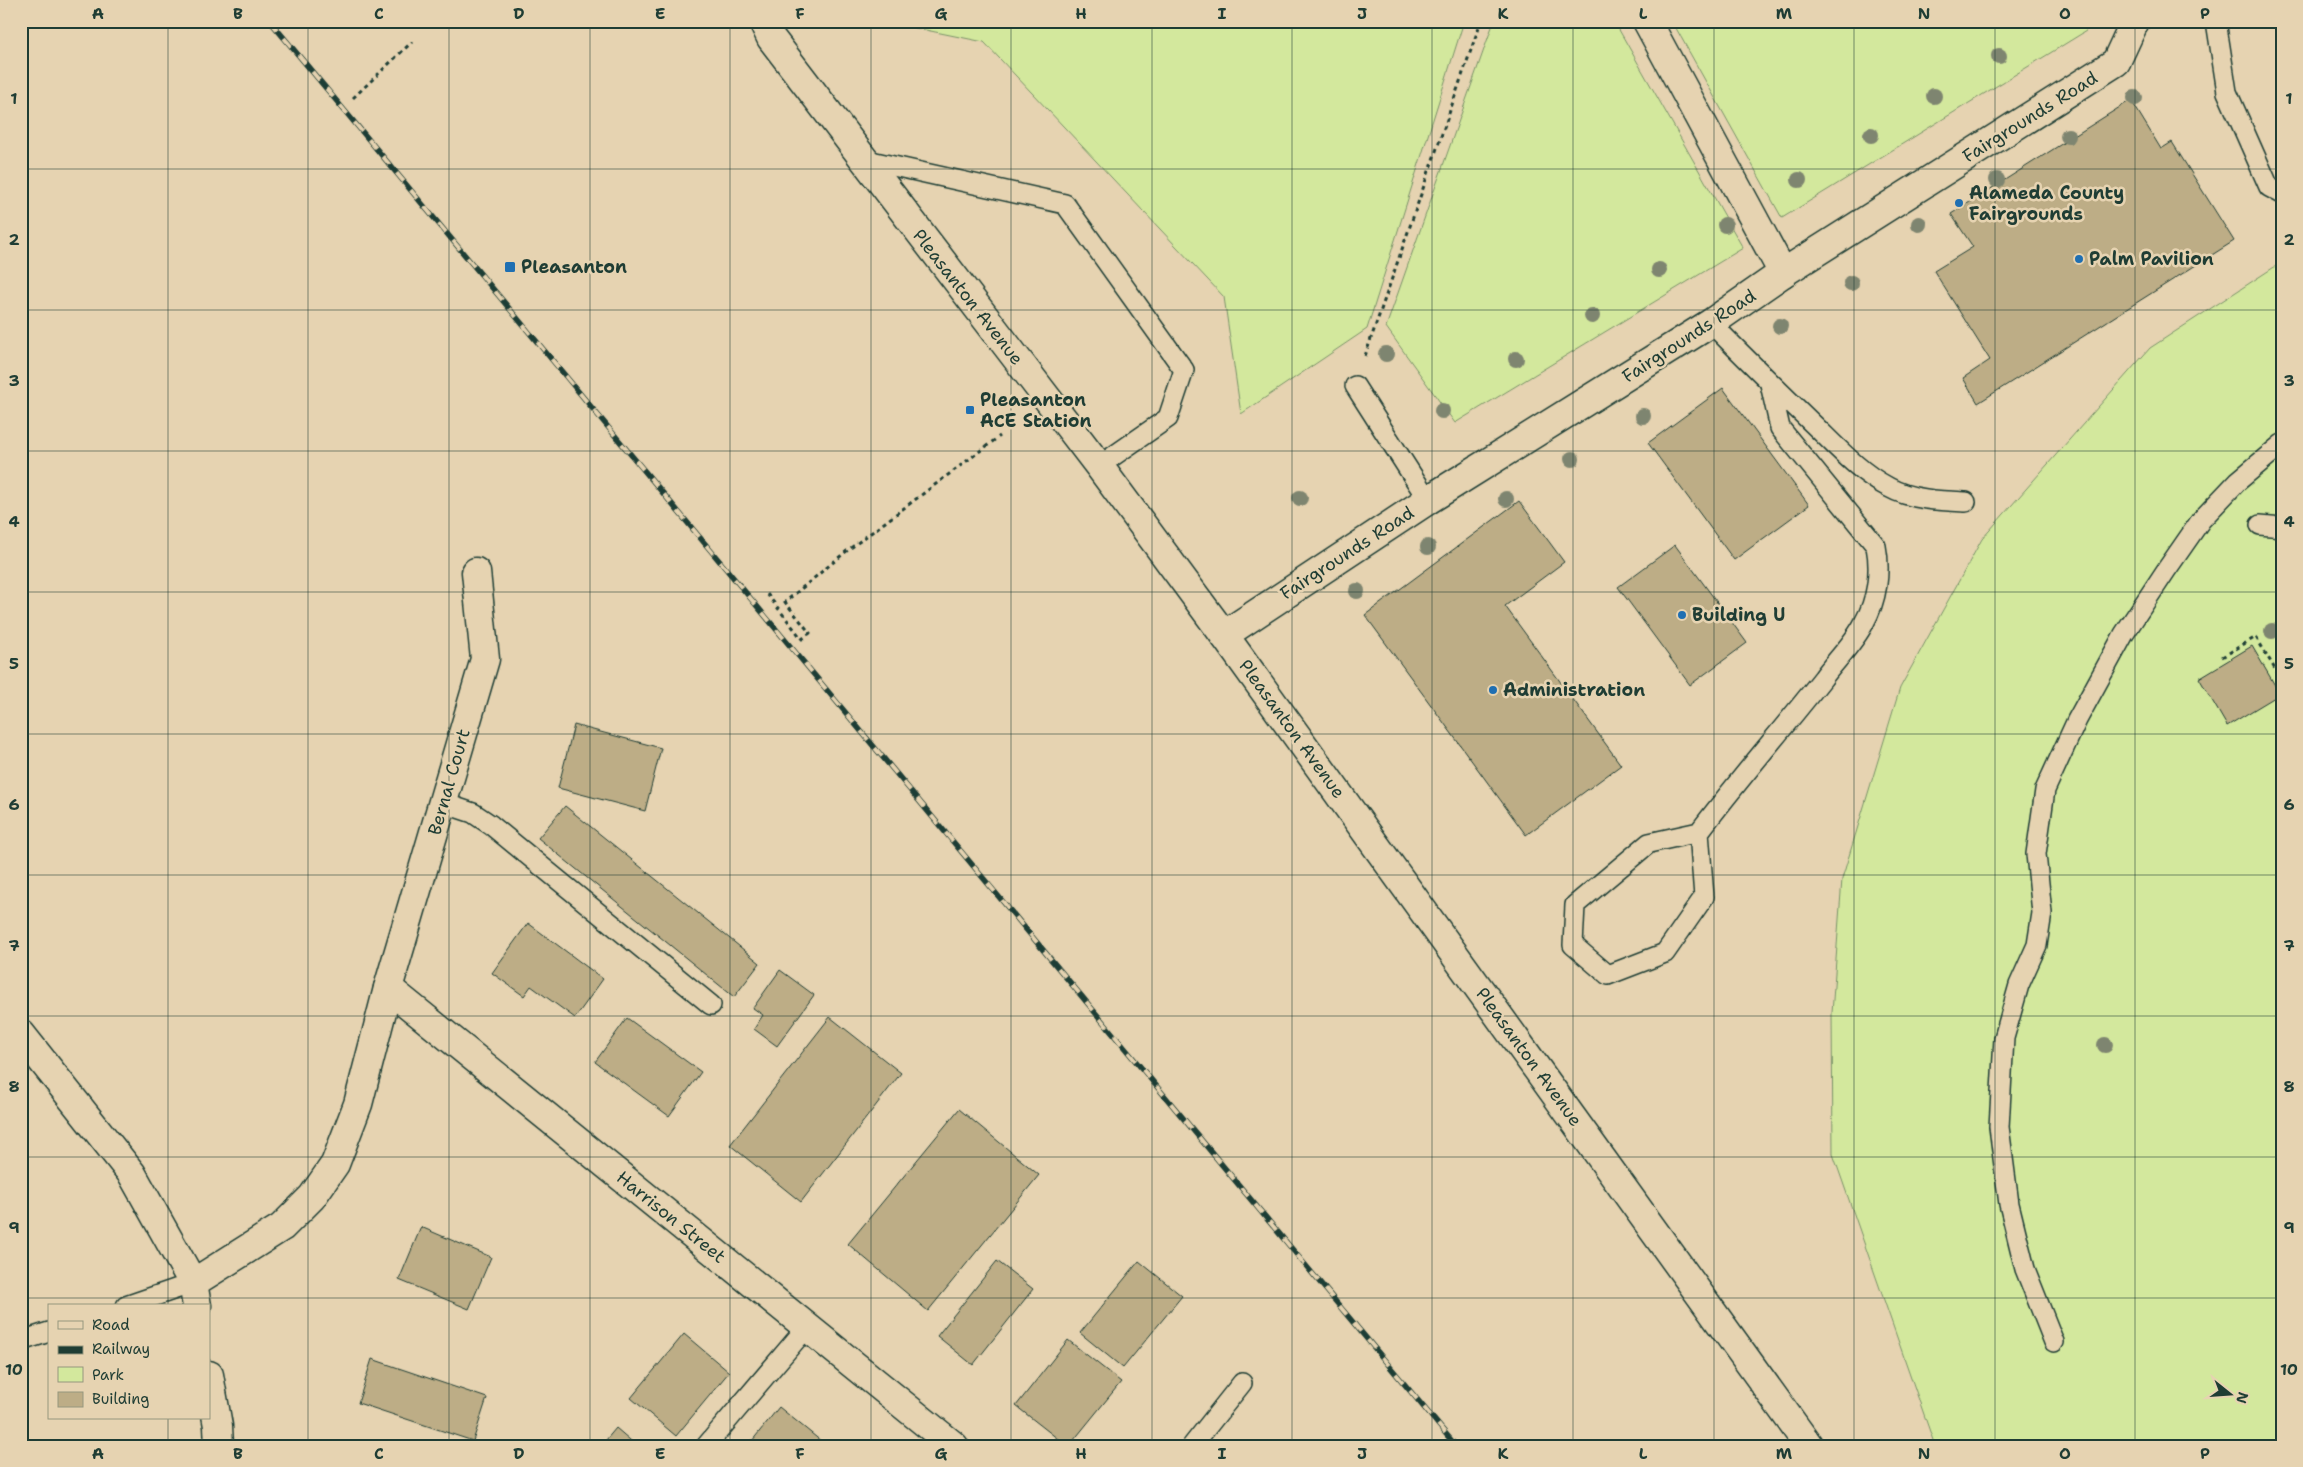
<svg xmlns="http://www.w3.org/2000/svg" width="2303" height="1467" font-family="'Shantell Sans',sans-serif">
<style>
.green{fill:#d3e89d;stroke:#799268}
.building{fill:#bdad86;stroke:#1f3d34}
.lines{fill:none;stroke-linecap:round;stroke-linejoin:round}
.service-casing{stroke:#1f3d34;stroke-width:22}
.minor-casing{stroke:#1f3d34;stroke-width:31}
.tertiary-casing{stroke:#1f3d34;stroke-width:31}
.path{stroke:#1f3d34;stroke-width:3;stroke-dasharray:4 4;stroke-linecap:butt}
.service{stroke:#e6d3b1;stroke-width:19}
.minor{stroke:#e6d3b1;stroke-width:28}
.tertiary{stroke:#e6d3b1;stroke-width:28}
.rail-casing{stroke:#1f3d34;stroke-width:5.5}
.rail{stroke:#e6d3b1;stroke-width:4;stroke-dasharray:11;stroke-linecap:butt}
.tree{fill:#7e856f}
.grid{fill:none;stroke:#1f3d34;stroke-width:1;stroke-opacity:0.55}
.poi-dot{fill:#1f6fb2;stroke:#e6d3b1;stroke-width:2}
.labels{text-anchor:middle;dominant-baseline:central;stroke-width:5;stroke-linejoin:round;paint-order:stroke}
.street-label{font-size:18px;fill:#1f3d34;stroke:#e6d3b1}
.poi-label{font-size:18px;font-weight:bold;fill:#1f3d34;stroke:#e6d3b1;text-anchor:start}
.neatline{fill:none;stroke:#1f3d34;stroke-width:2}
.grid-label{font-size:16px;text-anchor:middle;font-weight:bold;fill:#1f3d34}
</style>
<rect width="100%" height="100%" fill="#e6d3b1"/>
<filter id="ink" filterUnits="userSpaceOnUse"><feTurbulence type="fractalNoise" baseFrequency=".02" numOctaves="2"/><feDisplacementMap in="SourceGraphic" scale="10" xChannelSelector="R" yChannelSelector="G"/><feConvolveMatrix kernelMatrix="1 2 1 2 8 2 1 2 1" color-interpolation-filters="sRGB"/></filter>
<g filter="url(#ink)">
<g class="green">
<path d="M 882,21 L 1464,21 L 1367,329 L 1241,414 L 1224,297 L 984,42 Z"/>
<path d="M 1494,21 L 1614,21 L 1743,248 L 1455,423 L 1386,327 Z"/>
<path d="M 1672,21 L 2090,21 L 2086,31 L 1782,218 Z"/>
<path d="M 2282,262 L 2282,1446 L 1935,1446 L 1833,1154 L 1832,1013 L 1842,879 L 1900,688 L 1982,539 L 2150,348 Z"/>
</g>
<g class="building">
<path d="M 2131,100 L 2161,149 L 2172,142 L 2234,241 L 1978,403 L 1963,378 L 1990,360 L 1934,271 L 1973,247 L 1951,214 Z"/>
<path d="M 1723,388 L 1809,505 L 1734,560 L 1648,443 Z"/>
<path d="M 1519,501 L 1564,562 L 1505,606 L 1621,765 L 1526,835 L 1365,615 Z"/>
<path d="M 1675,545 L 1747,643 L 1690,685 L 1618,587 Z"/>
<path d="M 2252,646 L 2280,694 L 2227,726 L 2199,678 Z"/>
<path d="M 574,725 L 661,748 L 645,811 L 558,788 Z"/>
<path d="M 565,806 L 760,963 L 734,997 L 538,838 Z"/>
<path d="M 528,923 L 603,979 L 575,1018 L 531,986 L 524,996 L 492,973 Z"/>
<path d="M 780,970 L 814,995 L 777,1046 L 754,1029 L 763,1015 L 753,1008 Z"/>
<path d="M 830,1017 L 901,1073 L 801,1202 L 730,1145 Z"/>
<path d="M 627,1018 L 701,1072 L 669,1116 L 595,1062 Z"/>
<path d="M 959,1109 L 1039,1175 L 928,1311 L 848,1244 Z"/>
<path d="M 421,1227 L 491,1257 L 469,1309 L 399,1280 Z"/>
<path d="M 997,1261 L 1033,1289 L 973,1365 L 937,1336 Z"/>
<path d="M 1139,1261 L 1182,1296 L 1123,1368 L 1080,1333 Z"/>
<path d="M 684,1334 L 729,1372 L 676,1436 L 631,1398 Z"/>
<path d="M 1068,1340 L 1121,1382 L 1069,1446 L 1067,1446 L 1016,1406 Z"/>
<path d="M 372,1359 L 487,1398 L 473,1441 L 358,1403 Z"/>
<path d="M 779,1407 L 827,1446 L 748,1446 Z"/>
<path d="M 616,1428 L 637,1446 L 601,1446 Z"/>
</g>
<g class="lines">
<g class="service-casing">
<g id="service">
<path d="M 2216,21 L 2227,92 L 2269,187 L 2282,194"/>
<path d="M 862,159 L 1065,204 L 1184,370 L 1168,418 L 1099,466"/>
<path d="M 1711,323 C 1744,357 1778,390 1812,423 C 1835,445 1859,472 1888,487 C 1911,500 1940,501 1966,502"/>
<path d="M 1355,386 L 1428,500"/>
<path d="M 2260,525 L 2282,527"/>
<path d="M 443,803 L 473,813 L 491,825 L 711,1005"/>
<path d="M 1699,832 L 1704,897 L 1665,953 L 1608,975 L 1573,945 L 1575,905 L 1649,843 L 1699,832 C 1739,779 1782,730 1823,678 C 1836,660 1854,643 1864,623 C 1877,600 1881,572 1876,546 L 1780,428 L 1770,384"/>
<path d="M 126,1306 L 193,1283"/>
<path d="M 21,1341 L 49,1332"/>
<path d="M 2054,1342 L 2025,1269 L 2009,1204 L 1999,1127 L 2004,1038 L 2019,985 L 2037,945 L 2042,913 L 2036,854 L 2045,790 L 2077,720 L 2124,634 L 2167,569 L 2201,520 L 2238,481 L 2282,444"/>
<path d="M 706,1446 L 807,1327"/>
<path d="M 1192,1446 L 1242,1383"/>
</g>
</g>
<g class="minor-casing">
<g id="minor">
<path d="M 763,21 L 771,38 L 1099,466 L 1224,635 L 1809,1446"/>
<path d="M 1647,21 L 1783,273"/>
<path d="M 1224,635 L 1428,500 L 1711,323 L 1783,273 L 2116,62 L 2135,21"/>
<path d="M 388,988 L 954,1446"/>
<path d="M 193,1283 L 282,1227 L 312,1197 L 335,1164 L 358,1104 L 388,988 L 485,659 L 476,572"/>
</g>
</g>
<g class="tertiary-casing">
<g id="tertiary">
<path d="M 21,1034 L 132,1174 L 193,1283 L 197,1306"/>
<path d="M 209,1375 L 218,1426 L 219,1446"/>
</g>
</g>
<g class="path">
<path d="M 353,98 L 412,42"/>
<path d="M 1365,356 L 1481,21"/>
<path d="M 767,594 L 802,639 L 810,633 L 785,602 L 848,550 L 1000,436"/>
<path d="M 2222,657 L 2256,637 L 2282,681"/>
</g>
<use href="#service" class="service"/>
<use href="#minor" class="minor"/>
<use href="#tertiary" class="tertiary"/>
<g class="rail-casing">
<path id="rail" d="M 270,21 L 1456,1446"/>
</g>
<use href="#rail" class="rail"/>
</g>
<g class="tree">
<circle cx="1999" cy="56" r="8"/>
<circle cx="1934" cy="96" r="8"/>
<circle cx="2135" cy="98" r="8"/>
<circle cx="1871" cy="135" r="8"/>
<circle cx="2068" cy="136" r="8"/>
<circle cx="1799" cy="180" r="8"/>
<circle cx="1997" cy="180" r="8"/>
<circle cx="1919" cy="224" r="8"/>
<circle cx="1725" cy="225" r="8"/>
<circle cx="1659" cy="270" r="8"/>
<circle cx="1851" cy="283" r="8"/>
<circle cx="1592" cy="316" r="8"/>
<circle cx="1780" cy="326" r="8"/>
<circle cx="1386" cy="354" r="8"/>
<circle cx="1516" cy="359" r="8"/>
<circle cx="1442" cy="411" r="8"/>
<circle cx="1643" cy="416" r="8"/>
<circle cx="1572" cy="459" r="8"/>
<circle cx="1300" cy="498" r="8"/>
<circle cx="1506" cy="499" r="8"/>
<circle cx="1428" cy="547" r="8"/>
<circle cx="1357" cy="591" r="8"/>
<circle cx="2272" cy="631" r="8"/>
<circle cx="2105" cy="1045" r="8"/>
</g>
</g>
<path class="grid" d="M 168,21 L 168,1306M 308,21 L 308,1446M 449,21 L 449,1446M 590,21 L 590,1446M 730,21 L 730,1446M 871,21 L 871,1446M 1011,21 L 1011,1446M 1152,21 L 1152,1446M 1292,21 L 1292,1446M 1432,21 L 1432,1446M 1573,21 L 1573,1446M 1714,21 L 1714,1446M 1854,21 L 1854,1446M 1995,21 L 1995,1446M 2135,21 L 2135,1446M 21,169 L 2282,169M 21,310 L 2282,310M 21,451 L 2282,451M 21,592 L 2282,592M 21,734 L 2282,734M 21,875 L 2282,875M 21,1016 L 2282,1016M 21,1157 L 2282,1157M 21,1298 L 2282,1298M 168,1418 L 168,1446"/>
<g class="poi-dot">
<circle cx="1959" cy="203" r="5"/>
<circle cx="2079" cy="259" r="5"/>
<rect x="504" y="261" width="12" height="12" rx="2.5"/>
<rect x="965" y="405" width="10" height="10" rx="2.5"/>
<circle cx="1682" cy="615" r="5"/>
<circle cx="1493" cy="690" r="5"/>
</g>
<g class="labels">
<g class="street-label">
<text transform="translate(2030 117) rotate(-32)">Fairgrounds Road</text>
<text transform="translate(968 297) rotate(52)">Pleasanton Avenue</text>
<text transform="translate(1689 336) rotate(-33)">Fairgrounds Road</text>
<text transform="translate(1347 553) rotate(-33)">Fairgrounds Road</text>
<text transform="translate(1292 729) rotate(54)">Pleasanton Avenue</text>
<text transform="translate(449 782) rotate(-74)">Bernal Court</text>
<text transform="translate(1529 1057) rotate(54)">Pleasanton Avenue</text>
<text transform="translate(671 1217) rotate(39)">Harrison Street</text>
</g>
<g class="poi-label">
<text x="1969" y="193">Alameda County<tspan x="1969" dy="21">Fairgrounds</tspan></text>
<text x="2089" y="259">Palm Pavilion</text>
<text x="521" y="267">Pleasanton</text>
<text x="980" y="400">Pleasanton<tspan x="980" dy="21">ACE Station</tspan></text>
<text x="1692" y="615">Building U</text>
<text x="1503" y="690">Administration</text>
</g>
</g>
<rect width="2303" height="1467" fill="none" stroke="#e6d3b1" stroke-width="55"/>
<rect x="48" y="1304" width="162" height="115" fill="#e6d3b1" stroke="#96977f"/>
<rect x="58" y="1321" width="25" height="8" fill="#e6d3b1" stroke="#96977f"/>
<text x="92" y="1330" font-size="15" fill="#1f3d34">Road</text>
<rect x="58" y="1346" width="25" height="8" fill="#1f3d34" stroke="#96977f"/>
<text x="92" y="1354" font-size="15" fill="#1f3d34">Railway</text>
<rect x="58" y="1367" width="25" height="15" fill="#d3e89d" stroke="#96977f"/>
<text x="92" y="1380" font-size="15" fill="#1f3d34">Park</text>
<rect x="58" y="1392" width="25" height="15" fill="#bdad86" stroke="#96977f"/>
<text x="92" y="1404" font-size="15" fill="#1f3d34">Building</text>
<g transform="translate(2230 1394) rotate(107)" stroke="#e6d3b1" stroke-width="4" paint-order="stroke">
<path d="M0-4L9 19L0 12L-9 19Z" fill="#1f3d34"/>
<text y="-8" font-size="14" font-weight="bold" text-anchor="middle" fill="#1f3d34">N</text>
</g>
<rect x="28" y="28" width="2248" height="1412" class="neatline"/>
<g class="grid-label">
<text x="98" y="19">A</text>
<text x="238" y="19">B</text>
<text x="379" y="19">C</text>
<text x="519" y="19">D</text>
<text x="660" y="19">E</text>
<text x="800" y="19">F</text>
<text x="941" y="19">G</text>
<text x="1081" y="19">H</text>
<text x="1222" y="19">I</text>
<text x="1362" y="19">J</text>
<text x="1503" y="19">K</text>
<text x="1643" y="19">L</text>
<text x="1784" y="19">M</text>
<text x="1924" y="19">N</text>
<text x="2065" y="19">O</text>
<text x="2205" y="19">P</text>
<text x="14" y="104">1</text>
<text x="2289" y="104">1</text>
<text x="14" y="245">2</text>
<text x="2289" y="245">2</text>
<text x="14" y="386">3</text>
<text x="2289" y="386">3</text>
<text x="14" y="527">4</text>
<text x="2289" y="527">4</text>
<text x="14" y="669">5</text>
<text x="2289" y="669">5</text>
<text x="14" y="810">6</text>
<text x="2289" y="810">6</text>
<text x="14" y="951">7</text>
<text x="2289" y="951">7</text>
<text x="14" y="1092">8</text>
<text x="2289" y="1092">8</text>
<text x="14" y="1233">9</text>
<text x="2289" y="1233">9</text>
<text x="14" y="1375">10</text>
<text x="2289" y="1375">10</text>
<text x="98" y="1459">A</text>
<text x="238" y="1459">B</text>
<text x="379" y="1459">C</text>
<text x="519" y="1459">D</text>
<text x="660" y="1459">E</text>
<text x="800" y="1459">F</text>
<text x="941" y="1459">G</text>
<text x="1081" y="1459">H</text>
<text x="1222" y="1459">I</text>
<text x="1362" y="1459">J</text>
<text x="1503" y="1459">K</text>
<text x="1643" y="1459">L</text>
<text x="1784" y="1459">M</text>
<text x="1924" y="1459">N</text>
<text x="2065" y="1459">O</text>
<text x="2205" y="1459">P</text>
</g>
</svg>
